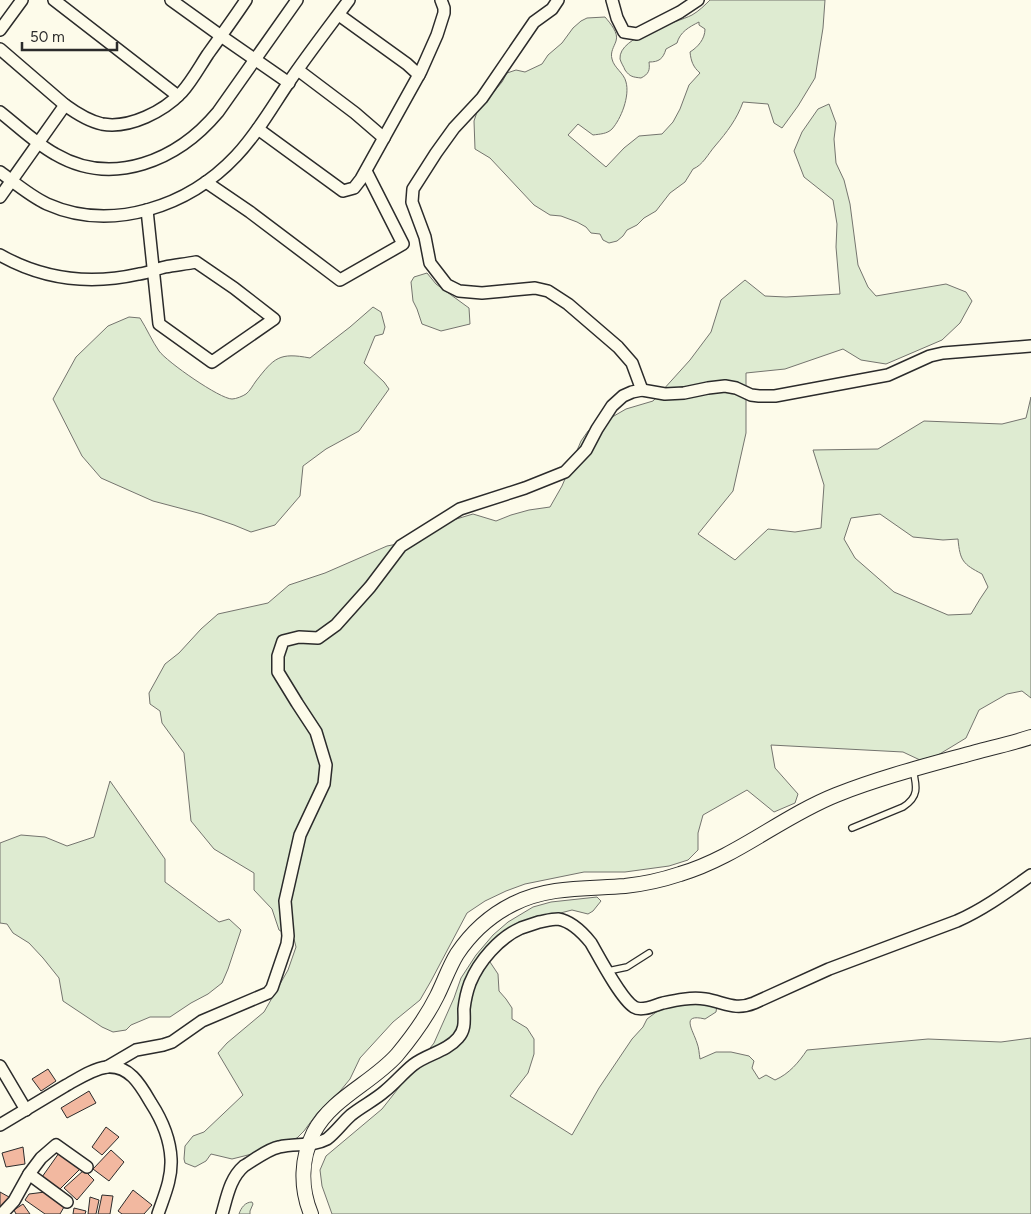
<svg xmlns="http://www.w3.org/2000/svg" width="1031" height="1214" font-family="Figtree,sans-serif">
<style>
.green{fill:#deebd1;stroke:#74746e;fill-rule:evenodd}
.building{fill:#f2b8a0;stroke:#2b2b2b}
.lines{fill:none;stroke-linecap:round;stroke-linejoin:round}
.service-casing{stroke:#2b2b2b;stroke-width:8}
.minor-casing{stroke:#2b2b2b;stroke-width:14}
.tertiary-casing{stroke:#2b2b2b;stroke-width:16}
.service{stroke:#fdfbea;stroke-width:5.5}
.minor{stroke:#fdfbea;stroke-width:11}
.tertiary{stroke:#fdfbea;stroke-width:14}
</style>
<rect width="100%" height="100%" fill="#fdfbea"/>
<g class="green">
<path d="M 710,0 L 825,0 L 823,28 L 815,78 L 798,106 L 782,128 L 774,123 L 768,104 L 743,102 C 737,119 727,132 715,146 C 708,154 703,165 693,169 L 685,182 L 670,193 L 656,211 L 644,218 L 637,225 L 627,230 L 623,236 L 617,241 L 609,243 L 603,240 L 600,234 L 591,233 L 586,227 L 577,222 L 561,216 L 550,215 L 534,205 L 490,158 L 475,149 L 474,121 L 477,112 L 502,82 L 507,73 L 516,70 L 525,72 L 542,64 L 548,55 L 562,43 L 573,28 L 581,21 L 587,18 L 605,17 C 610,23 619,33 616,41 C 614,47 610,52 612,59 C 614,68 624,73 626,82 C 630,96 621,119 612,129 C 607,134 600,134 593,135 L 578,124 L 568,135 L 606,167 L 624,148 L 639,136 L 662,134 L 673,122 L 680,109 L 689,85 L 700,73 C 693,67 691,61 690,52 C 698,47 705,39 705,29 L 699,25 L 699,22 C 689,27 680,32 677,43 L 666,49 C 663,59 659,62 649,62 C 650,70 649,74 641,78 C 633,77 630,77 625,70 C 624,67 621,63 620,59 C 618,36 677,23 692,15 C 699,11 705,5 710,0 Z"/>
<path d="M 829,104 L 836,123 L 834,139 L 836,163 L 844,180 L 850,204 L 858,265 L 868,287 L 876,296 L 946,284 L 966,292 L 972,301 L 960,323 L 942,340 L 886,364 L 861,360 L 843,349 L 785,369 L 746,373 L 746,433 L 733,491 L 698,534 L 735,560 L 768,529 L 795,532 L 821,528 L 824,485 L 813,450 L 878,449 L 924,421 L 1002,424 L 1026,418 L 1031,397 L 1031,698 L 1022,691 L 1007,694 L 979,710 L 966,738 L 938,755 L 920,760 L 903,752 L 771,745 L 775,768 L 798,794 L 795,803 L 774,812 L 747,790 L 703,815 L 698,833 L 698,850 L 688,860 L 669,866 L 625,872 L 584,872 L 525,884 L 506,891 L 485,901 L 467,913 L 431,981 L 420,1000 L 393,1022 L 360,1058 L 350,1079 L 341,1090 L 318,1112 L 304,1131 L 297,1138 L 275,1145 L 252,1154 L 232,1159 L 211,1154 L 206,1161 L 195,1167 L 185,1163 L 184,1159 L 185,1146 L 193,1136 L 204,1132 L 243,1095 L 218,1053 L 227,1043 L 264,1012 L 288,970 L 296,947 L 294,939 L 279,930 L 272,909 L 254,890 L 254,873 L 214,849 L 191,821 L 184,753 L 162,723 L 160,711 L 150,704 L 149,693 L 165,664 L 179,653 L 201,629 L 218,614 L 268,603 L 289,585 L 325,573 L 387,546 L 423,539 L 453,520 L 473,514 L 496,521 L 511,515 L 529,510 L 550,507 L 562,486 L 581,441 L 588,431 L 626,409 L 653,401 L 690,360 L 711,332 L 721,300 L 745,280 L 765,296 L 786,297 L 840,294 L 836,247 L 837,224 L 833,200 L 804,177 L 794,151 L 802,132 L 818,109 ZM 880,514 L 913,537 L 943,540 L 958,539 C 960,561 963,564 982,574 L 988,587 L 980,599 L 971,614 L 948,615 L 894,592 L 855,558 L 844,539 L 851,518 Z"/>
<path d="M 427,273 L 436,284 L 469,308 L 470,324 L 441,331 L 422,324 L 417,309 L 413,301 L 411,282 L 414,277 Z"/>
<path d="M 373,307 L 381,312 L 385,327 L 383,334 L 375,336 L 364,363 L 384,382 L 389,389 L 359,431 L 326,449 L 303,466 L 300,496 L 275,525 L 251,532 L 234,525 L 202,514 L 153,501 L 101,478 L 82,456 L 53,399 L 76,357 L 108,326 L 129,317 L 140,318 C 147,329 152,341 159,351 C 167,362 220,399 232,399 C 236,399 243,396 246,394 C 250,391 253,385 256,381 C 274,358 279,352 310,358 L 350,327 Z"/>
<path d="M 110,781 L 165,859 L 165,882 L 219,922 L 229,919 L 241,930 L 228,969 L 222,983 L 208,994 L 191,1003 L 170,1017 L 150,1017 L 131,1025 L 126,1030 L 113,1032 L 102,1027 L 63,1001 L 59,978 L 43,958 L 29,943 L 13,933 L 7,924 L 0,923 L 0,843 L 21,835 L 45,837 L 67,846 L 94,837 Z"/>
<path d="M 597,897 L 601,901 L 593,911 L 588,914 L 572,910 L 549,916 L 529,922 L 486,956 L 498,974 L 499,991 L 506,999 L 512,1008 L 512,1019 L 527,1028 L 534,1039 L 534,1054 L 528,1073 L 510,1096 L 572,1135 L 599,1088 L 632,1039 L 643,1027 L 647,1019 L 659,1010 L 684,1003 L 717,1005 L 716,1012 L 705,1019 C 680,1013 693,1030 697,1043 C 699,1048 699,1053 700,1059 L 716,1052 L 731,1052 L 749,1056 L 754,1061 L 752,1068 L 759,1079 L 766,1075 L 775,1080 C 789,1074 799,1062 807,1050 L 928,1039 L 1001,1042 L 1031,1038 L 1031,1214 L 332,1214 L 322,1186 L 320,1170 L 326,1156 L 382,1109 L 434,1043 L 454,998 L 461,978 L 476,955 L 493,935 L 508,922 L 533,907 L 551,902 Z"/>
<path d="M 252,1202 L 253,1204 L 250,1211 L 250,1214 L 239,1214 C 241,1208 245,1202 252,1202 Z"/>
</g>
<g class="building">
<path d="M 48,1069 L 56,1081 L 41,1091 L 32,1079 Z"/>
<path d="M 89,1091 L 96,1103 L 67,1118 L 61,1108 Z"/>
<path d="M 106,1127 L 119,1137 L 102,1155 L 92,1147 Z"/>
<path d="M 23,1147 L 25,1164 L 6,1167 L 2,1153 Z"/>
<path d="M 111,1150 L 124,1162 L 109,1181 L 93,1169 Z"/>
<path d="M 59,1153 L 80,1169 L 59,1190 L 42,1177 Z"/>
<path d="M 84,1170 L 94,1180 L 77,1200 L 64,1188 Z"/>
<path d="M 133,1190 L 152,1205 L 144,1214 L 122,1214 L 118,1211 Z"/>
<path d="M 0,1192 L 9,1197 L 0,1213 Z"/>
<path d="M 45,1192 L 64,1207 L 60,1214 L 45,1214 L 25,1200 L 29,1194 Z"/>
<path d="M 102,1195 L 113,1196 L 110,1214 L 98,1214 Z"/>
<path d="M 90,1197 L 99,1200 L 96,1214 L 88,1214 Z"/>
<path d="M 23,1204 L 30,1214 L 16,1214 L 14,1210 Z"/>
<path d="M 74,1208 L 86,1211 L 85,1214 L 73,1214 Z"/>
</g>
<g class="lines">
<g class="service-casing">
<g id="service">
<path d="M 852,828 L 903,807 C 919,797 917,787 913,770"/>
<path d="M 608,971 L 627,967 L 649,953"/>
</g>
</g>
<g class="minor-casing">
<g id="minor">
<path d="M 54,0 L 178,96"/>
<path d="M 171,0 L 221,36 L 289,83"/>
<path d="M 558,0 L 552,9 L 534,22 L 482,98 L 454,128 L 436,153 L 413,189 L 412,202 L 425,237 L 430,263 L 447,285 L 459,291 L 482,293 L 535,288 L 548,291 L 568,304 L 618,347 L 632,363 L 642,390"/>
<path d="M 612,0 L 617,18 L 624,32 L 637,34 L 680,12 L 698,0"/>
<path d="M 339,15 L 407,64 L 419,75"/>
<path d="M 0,30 L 22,0"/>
<path d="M 0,49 L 65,105 C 76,113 88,121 102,124 C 130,129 164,111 182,92 C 192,81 200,66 208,54 C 221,36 234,18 246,0"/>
<path d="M 298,70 L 355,113 L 384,138"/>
<path d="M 0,112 C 18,126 35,143 55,154 C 113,188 178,160 218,112 L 297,0"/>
<path d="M 258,129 L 343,191 L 354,188 L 361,179 L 421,71 L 437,35 L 444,13 L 444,8 L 441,0"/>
<path d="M 0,172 C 15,183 30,196 47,204 C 112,233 189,206 236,156 C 257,134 272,107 289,82 C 308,54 329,27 349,0"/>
<path d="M 206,182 L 250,212 L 340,280 L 403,244 L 366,171"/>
<path d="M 0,197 L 65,105"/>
<path d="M 0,255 C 44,280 90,285 139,274 C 148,273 156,269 165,267 C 175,265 186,264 196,262 L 234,288 L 274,319 L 212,362 L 159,324 L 147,210"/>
<path d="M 0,1066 L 26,1110"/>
<path d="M 107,1067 L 136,1050 L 163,1045 L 172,1042 L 202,1021 L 268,993 L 272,988 L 287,944 L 288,936 L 285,901 L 300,835 L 324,784 L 326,765 L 316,732 L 297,703 L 278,672 L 278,656 L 283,641 L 299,637 L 318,638 L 336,625 L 370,587 L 401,546 L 460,509 L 525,488 L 565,472 L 586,450 L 597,429 L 612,406 L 623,396 L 632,392 L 642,390 L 665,394 L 684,393 L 708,388 L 725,386 L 736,388 L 751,395 L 759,396 L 775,396 L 888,375 L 930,356 L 943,353 L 1031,346"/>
<path d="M 0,1125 C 22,1112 43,1099 65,1086 C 78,1079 92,1069 107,1067 C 130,1065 141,1086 151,1103 C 162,1120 170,1138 171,1159 C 172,1179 164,1196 158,1214"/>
<path d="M 29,1174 L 41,1158 L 56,1145 L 87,1167"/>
<path d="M 2,1214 L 14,1201 L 29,1174 L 67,1202"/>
<path d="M 222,1214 C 227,1197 230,1178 244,1166 C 254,1160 268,1149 279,1147 C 295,1143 312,1147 327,1139 C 336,1132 343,1122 351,1115 C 362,1106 375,1100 385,1091 C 395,1083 403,1073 413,1065 C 427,1054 446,1052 458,1038 C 466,1029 464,1020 464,1009 C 465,1000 467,991 470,983 C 479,961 499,938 521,928 C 527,926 533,924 539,922 C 545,921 551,919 558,919 C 571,921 583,933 591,943 C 599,957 621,999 634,1007 C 642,1012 655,1005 663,1003 C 677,1000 691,997 705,999 C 724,1002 735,1011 754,1003 L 829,969 L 957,921 C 984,909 1007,892 1031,875"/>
</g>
</g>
<g class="tertiary-casing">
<path id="tertiary" d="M 311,1214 C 300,1187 301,1158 314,1132 C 332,1098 372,1083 397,1055 C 412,1037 426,1018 437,996 C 444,982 449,967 457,954 C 471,933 491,915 513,904 C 548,886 588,889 625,886 C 644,884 662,880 680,874 C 737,857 781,817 836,795 C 881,777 929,765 976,752 C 995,747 1013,743 1031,737"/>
</g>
<use href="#service" class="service"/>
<use href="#minor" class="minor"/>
<use href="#tertiary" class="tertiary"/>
</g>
<path d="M22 42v8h95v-8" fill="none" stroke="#2b2b2b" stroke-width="2.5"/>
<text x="30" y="42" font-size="15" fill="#2b2b2b" stroke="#fdfbea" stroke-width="4" paint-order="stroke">50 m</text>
</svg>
